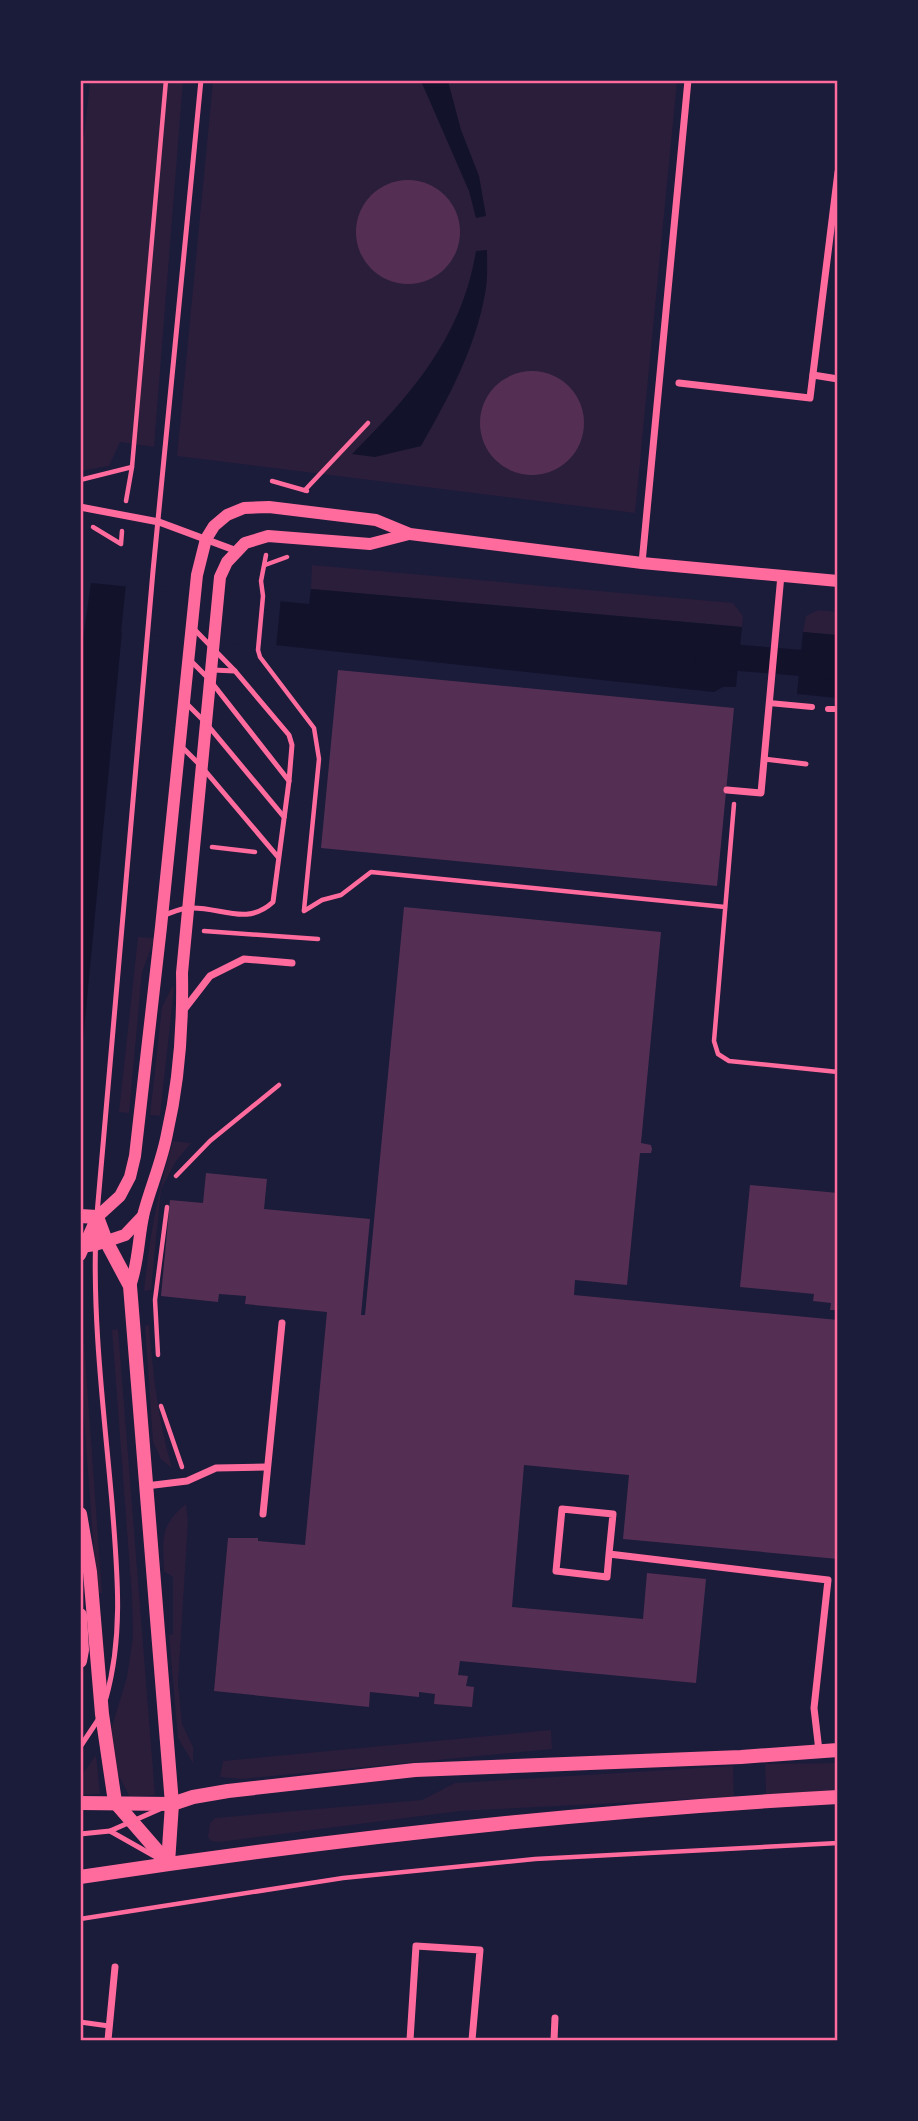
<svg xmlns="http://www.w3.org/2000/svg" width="918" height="2121" font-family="Raleway,sans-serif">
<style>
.green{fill:#2a1e3b}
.water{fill:#12122b}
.pier{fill:#1b1b3a}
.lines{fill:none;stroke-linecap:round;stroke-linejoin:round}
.canal{stroke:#12122b;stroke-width:26}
.building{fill:#542f53}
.path{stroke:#ff6b9d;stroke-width:4.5}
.service{stroke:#ff6b9d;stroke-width:5}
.pedestrian{stroke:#ff6b9d;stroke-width:6}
.minor{stroke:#ff6b9d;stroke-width:7}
.tertiary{stroke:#ff6b9d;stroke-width:12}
.secondary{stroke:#ff6b9d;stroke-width:14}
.neatline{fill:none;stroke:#ff6b9d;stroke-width:2.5}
</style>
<rect width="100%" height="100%" fill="#1b1b3a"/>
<g class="green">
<path d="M 90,81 L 183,81 L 154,447 L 120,442 L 109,466 L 81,471 L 80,137 L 84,137 Z"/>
<path d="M 213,81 L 677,81 L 635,513 L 177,456 Z"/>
<path d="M 312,565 L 733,603 L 743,616 L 742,627 L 311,589 Z"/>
<path d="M 818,610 L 837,612 L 837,635 L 803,632 L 806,616 Z"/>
<path d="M 138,937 L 155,938 L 142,972 L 129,1113 L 119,1112 Z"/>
<path d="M 172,987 L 174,988 L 160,1116 L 150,1115 L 162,1007 Z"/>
<path d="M 173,1141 L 191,1143 L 176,1161 L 161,1189 L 151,1290 L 144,1291 C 149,1239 158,1191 173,1141 Z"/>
<path d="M 149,1325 C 153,1374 158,1421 172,1468 L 161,1459 L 153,1442 L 145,1326 Z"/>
<path d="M 80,1327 L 83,1327 L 102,1593 L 97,1593 L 81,1379 Z"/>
<path d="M 118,1329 L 155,1795 L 130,1797 L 115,1769 L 111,1730 L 127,1677 L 133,1637 L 132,1597 L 112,1330 Z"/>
<path d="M 186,1504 L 188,1521 L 178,1683 L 182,1724 L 193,1747 L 193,1763 L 178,1738 L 169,1635 L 173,1634 L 173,1577 L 164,1571 C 163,1539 159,1526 186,1504 Z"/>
<path d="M 551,1730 L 552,1749 L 241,1779 L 220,1777 L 223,1761 Z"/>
<path d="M 96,1755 L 100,1794 L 81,1795 L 81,1776 Z"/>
<path d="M 837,1763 L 837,1790 L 766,1796 L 765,1764 Z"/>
<path d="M 733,1766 L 734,1797 L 460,1811 L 219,1842 L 211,1841 L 208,1837 L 210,1823 L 215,1818 L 422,1800 L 455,1783 Z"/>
</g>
<g class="water">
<path d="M 421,81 L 448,81 L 461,130 L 479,176 L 486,216 L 476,218 L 469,191 Z"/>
<path d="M 487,250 C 487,264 488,280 485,294 C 475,349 449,397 421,446 L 375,457 L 352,454 C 411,395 462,337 476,251 Z"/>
<path d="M 91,583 L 309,604 L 311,589 L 742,627 L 736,687 L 723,687 L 714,692 L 275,645 L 122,631 L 81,1062 L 80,660 Z"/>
<path d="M 803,632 L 837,635 L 837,698 L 797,694 Z"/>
</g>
<path class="pier" d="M 126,583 L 281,598 L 276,648 L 121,632 Z"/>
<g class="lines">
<path class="canal" d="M 705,655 L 838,666"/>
</g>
<g class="building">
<circle cx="408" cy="232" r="52"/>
<circle cx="532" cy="423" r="52"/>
<path d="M 338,670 L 734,708 L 717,886 L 321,848 Z"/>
<path d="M 404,907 L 661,932 L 641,1143 L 651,1145 L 652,1149 L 651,1153 L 640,1153 L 627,1285 L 575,1280 L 574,1295 L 838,1320 L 838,1559 L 623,1539 L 629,1475 L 524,1465 L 512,1607 L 643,1619 L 647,1573 L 706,1579 L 696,1683 L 460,1661 L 458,1675 L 468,1676 L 466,1686 L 474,1687 L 472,1707 L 434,1704 L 435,1694 L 419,1692 L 419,1697 L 370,1692 L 369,1707 L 214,1691 L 228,1538 L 258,1538 L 258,1541 L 305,1545 L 327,1312 L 245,1304 L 246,1296 L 219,1294 L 218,1302 L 161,1296 L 170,1200 L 203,1203 L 206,1173 L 267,1179 L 264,1209 L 370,1219 L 361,1315 L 365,1315 Z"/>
<path d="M 750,1185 L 838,1193 L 838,1310 L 830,1310 L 831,1303 L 813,1301 L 814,1294 L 740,1287 Z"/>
</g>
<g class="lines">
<g class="path">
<path d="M 80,480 L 132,467"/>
<path d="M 272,481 L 307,491"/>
<path d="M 305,490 L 368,423"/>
<path d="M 126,501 L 132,467 L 166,80"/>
<path d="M 93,527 L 121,544 L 122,531"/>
<path d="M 266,555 L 261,581 L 263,596 L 258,650 L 260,657 L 314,728 L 319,759 L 304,910"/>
<path d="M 265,565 L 287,557"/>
<path d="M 734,804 L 714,1041 L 718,1054 L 729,1061 L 838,1072"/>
<path d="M 212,847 L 255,852"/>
<path d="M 304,911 L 322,900 L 341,895 L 371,872 L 725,907"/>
<path d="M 204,931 L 318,939"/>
<path d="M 176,1176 L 210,1141 L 279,1085"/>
<path d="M 158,1355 L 155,1300 L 167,1207"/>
<path d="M 161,1406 L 182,1467"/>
<path d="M 80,1919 L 343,1878 L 535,1859 L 838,1843"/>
</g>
<g class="service">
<path d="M 189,659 L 209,679 L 289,781"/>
<path d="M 213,670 L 235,671"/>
<path d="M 187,704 L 205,722 L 284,817"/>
<path d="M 181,746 L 201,766 L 278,857"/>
<path d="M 764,759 L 806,764"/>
<path d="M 162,916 C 171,913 181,908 189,908 C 220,906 246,927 273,902 L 289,781 L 292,745 L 289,735 L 235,671 L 194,629"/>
<path d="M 97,1214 L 153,571 L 201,80"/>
<path d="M 96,1227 C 92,1319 104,1412 112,1503 C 117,1569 124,1634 106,1698"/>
<path d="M 80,1747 L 100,1717"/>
<path d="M 110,1831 L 156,1857"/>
<path d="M 80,1834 L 110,1831 L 160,1809"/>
<path d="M 80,2022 L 109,2026"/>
</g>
<g class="pedestrian">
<path d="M 769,703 L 812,707"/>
<path d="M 828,709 L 838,709"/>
</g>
<g class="minor">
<path d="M 813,375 L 838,379"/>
<path d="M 679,383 L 810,398 L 838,172"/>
<path d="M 80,507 L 159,522 L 237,551"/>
<path d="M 642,563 L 688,80"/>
<path d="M 727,790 L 761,793 L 781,575"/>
<path d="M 183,1011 L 210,976 L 244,959 L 292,963"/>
<path d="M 146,1486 L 187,1481 L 216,1468 L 267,1467"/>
<path d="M 263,1514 L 282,1323"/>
<path d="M 609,1554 L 607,1577 L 556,1571 L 562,1509 L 613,1514 L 609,1554 L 828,1580 L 814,1708 L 819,1751"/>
<path d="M 108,2040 L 115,1967"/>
<path d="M 410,2040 L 416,1946 L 480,1950 L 472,2040"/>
<path d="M 554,2040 L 555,2018"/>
</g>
<g class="tertiary">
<path d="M 81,1247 L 95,1245 L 125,1235 L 143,1216"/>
<path d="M 80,1255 L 97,1217 L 120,1196 L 130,1177 L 135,1156 L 161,927 L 197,575 L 206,539 L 214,526 L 227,515 L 244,508 L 269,507 L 376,520 L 410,534 L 642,563 L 838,581"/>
<path d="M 130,1286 C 139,1262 138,1237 144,1212 C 151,1186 162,1161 167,1134 C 179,1082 183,1026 182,973 L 220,577 L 227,562 L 245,543 L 268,536 L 370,544 L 409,534"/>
</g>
<g class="secondary">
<path d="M 80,1216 L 97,1217 L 106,1241 L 130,1286 L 172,1804 L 168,1863"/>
<path d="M 80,1514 L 90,1572 L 102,1714 L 115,1802 L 168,1863"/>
<path d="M 80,1615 L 82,1650 L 80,1661"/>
<path d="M 80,1803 L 172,1804 L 193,1797 L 228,1791 L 415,1770 L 741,1757 L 838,1750"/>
<path d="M 80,1877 C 331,1839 584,1811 838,1797"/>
</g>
</g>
<rect width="918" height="2121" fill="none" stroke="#1b1b3a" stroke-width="164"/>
<rect x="82" y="82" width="754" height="1957" class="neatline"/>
</svg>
